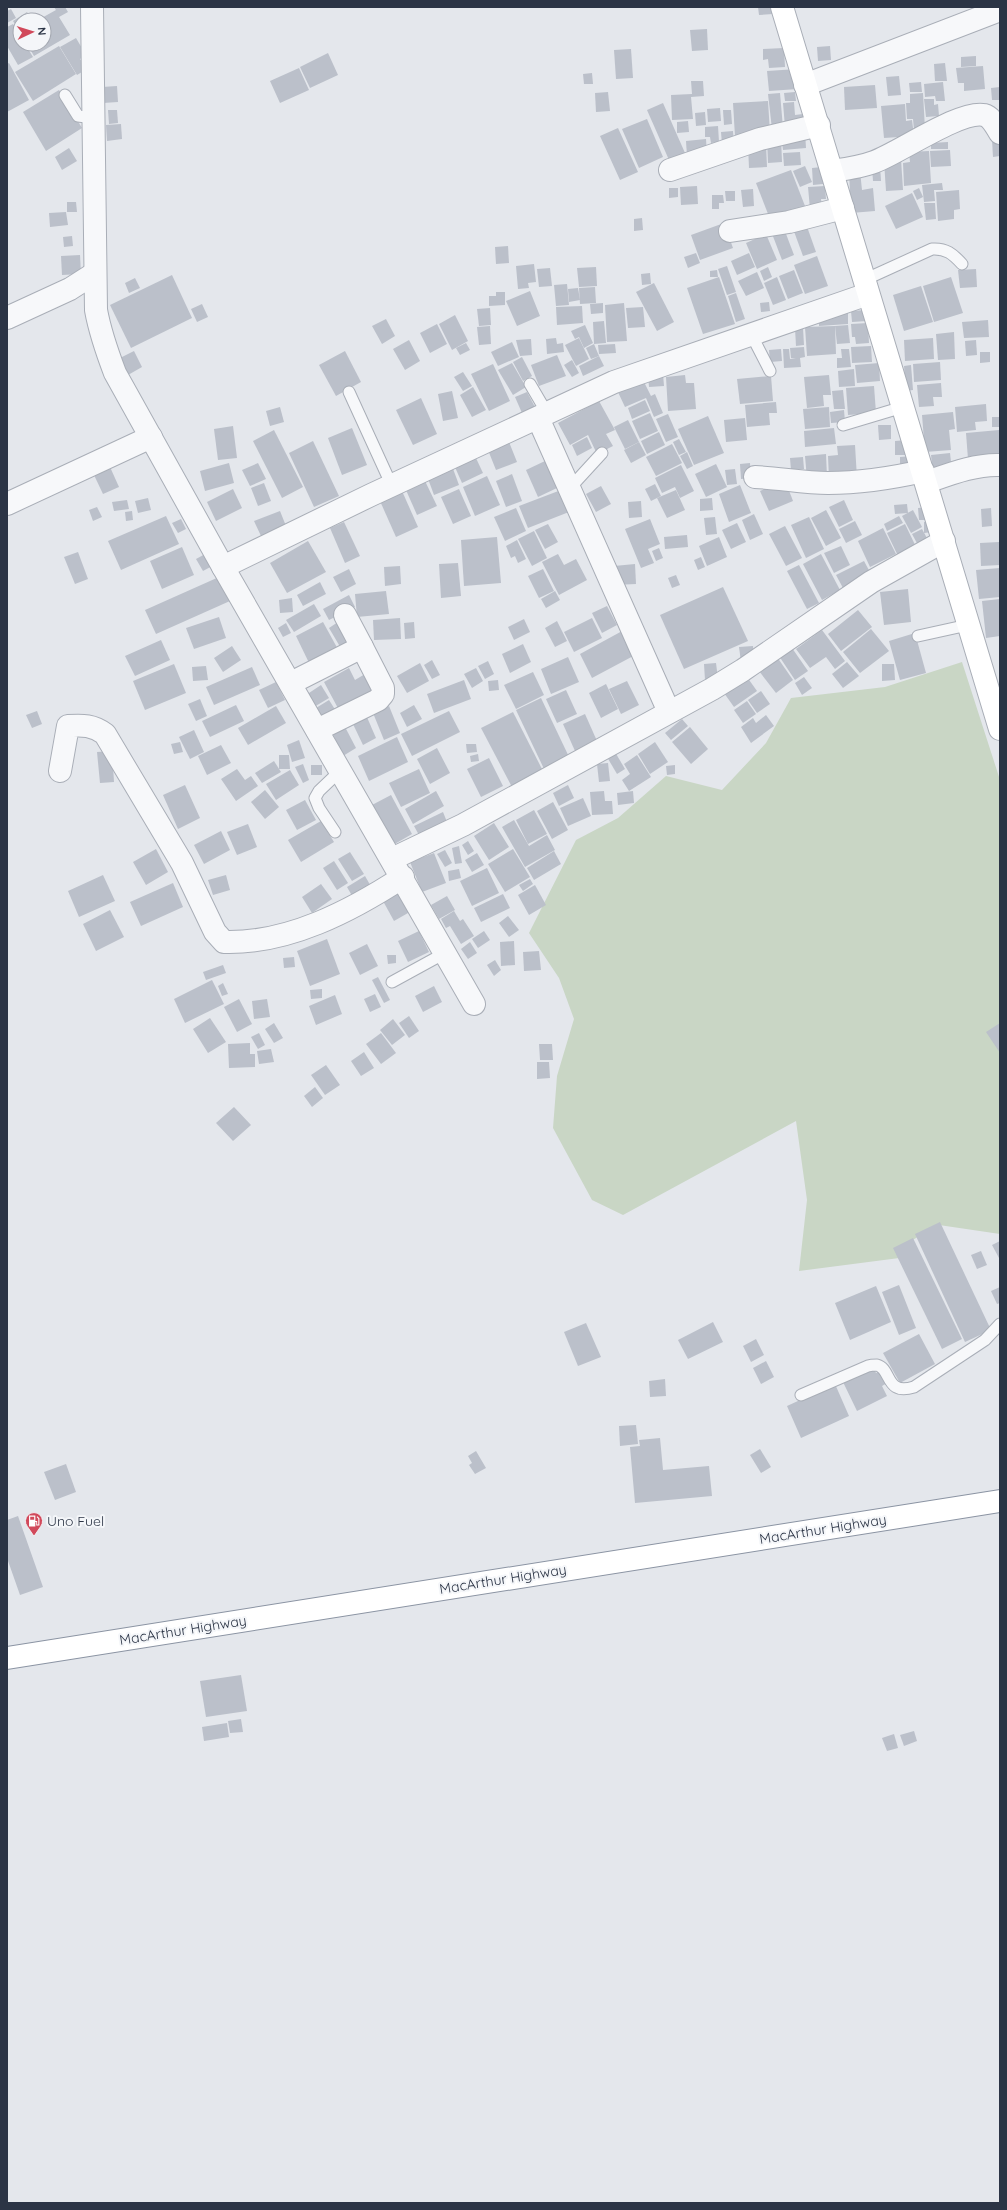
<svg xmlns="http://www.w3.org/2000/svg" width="1007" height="2210" font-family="Quicksand,sans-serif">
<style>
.green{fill:#c9d6c5}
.building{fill:#bbc0ca}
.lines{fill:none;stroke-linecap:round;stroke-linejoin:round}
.service-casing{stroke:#a9aeb7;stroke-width:13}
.minor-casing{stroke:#a9aeb7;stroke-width:24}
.secondary-casing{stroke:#a9aeb7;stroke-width:24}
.trunk-casing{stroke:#8b94a3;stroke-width:24}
.service{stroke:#f7f8fa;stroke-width:11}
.minor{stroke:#f7f8fa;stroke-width:22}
.secondary{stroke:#fff;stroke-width:22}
.trunk{stroke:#fff;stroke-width:22}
.labels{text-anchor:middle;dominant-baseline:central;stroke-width:4;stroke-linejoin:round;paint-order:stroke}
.poi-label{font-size:14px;fill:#2b3445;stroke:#f4f6f9;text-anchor:start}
.street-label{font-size:14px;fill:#2b3445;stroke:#f4f6f9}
</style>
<rect width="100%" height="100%" fill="#e4e7ec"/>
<path class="green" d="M 962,662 L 1000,780 L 1000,1234 L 939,1225 L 909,1242 L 907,1257 L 799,1271 L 807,1200 L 796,1121 L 623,1215 L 592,1200 L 553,1128 L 557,1076 L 574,1019 L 559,978 L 529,933 L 576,840 L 618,818 L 666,776 L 722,790 L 766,743 L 791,698 L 885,687 Z"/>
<g class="building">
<path d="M 54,7 L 65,7 L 68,12 L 59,17 L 70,35 L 34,56 L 27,44 L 44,44 L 44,20 L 38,20 L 56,10 Z"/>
<path d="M 758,7 L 773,7 L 773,14 L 759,15 Z"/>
<path d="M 11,9 L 16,18 L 7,23 L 7,11 Z"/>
<path d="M 27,12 L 32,20 L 20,20 L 20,33 L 13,21 Z"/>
<path d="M 13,24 L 20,35 L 20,44 L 25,44 L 33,57 L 18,65 L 7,46 L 7,27 Z"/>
<path d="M 707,29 L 708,50 L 692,51 L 690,30 Z"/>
<path d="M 76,38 L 86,55 L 80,59 L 87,69 L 77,75 L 60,47 Z"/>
<path d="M 59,46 L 76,74 L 33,101 L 15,72 Z"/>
<path d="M 830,46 L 831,60 L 818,61 L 817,47 Z"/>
<path d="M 784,48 L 785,67 L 769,68 L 768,59 L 763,60 L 763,49 Z"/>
<path d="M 631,49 L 633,78 L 616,79 L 614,50 Z"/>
<path d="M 328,53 L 338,75 L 310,88 L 300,67 Z"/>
<path d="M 976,56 L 976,66 L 961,67 L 961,57 Z"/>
<path d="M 9,63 L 29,100 L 7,112 L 7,64 Z"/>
<path d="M 945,63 L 947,81 L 935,81 L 934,64 Z"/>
<path d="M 983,66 L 985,89 L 964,91 L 964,83 L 958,83 L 956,68 Z"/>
<path d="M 299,68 L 309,90 L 280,103 L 270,81 Z"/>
<path d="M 797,69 L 798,89 L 769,91 L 767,71 Z"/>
<path d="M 592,73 L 593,84 L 584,84 L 583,74 Z"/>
<path d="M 899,76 L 901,95 L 888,96 L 886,77 Z"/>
<path d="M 691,81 L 703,81 L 704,96 L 691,97 L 693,119 L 672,120 L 671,95 L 692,94 Z"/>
<path d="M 921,82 L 922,92 L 910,92 L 909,83 Z"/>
<path d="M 943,82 L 945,101 L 936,101 L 935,96 L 925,97 L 924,84 Z"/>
<path d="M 875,85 L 877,108 L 845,110 L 844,87 Z"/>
<path d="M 117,86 L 118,102 L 103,103 L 102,87 Z"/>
<path d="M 1000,87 L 1000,100 L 992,100 L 991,88 Z"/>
<path d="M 59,90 L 82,128 L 46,151 L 23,112 Z"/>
<path d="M 608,92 L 610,111 L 596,112 L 595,93 Z"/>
<path d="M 795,92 L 796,101 L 785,101 L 784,93 Z"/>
<path d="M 780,93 L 783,128 L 772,129 L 768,94 Z"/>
<path d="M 923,93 L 925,129 L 914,130 L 913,119 L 907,119 L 906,103 L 910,103 L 910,94 Z"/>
<path d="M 924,99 L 934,99 L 934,105 L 938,104 L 939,116 L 926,117 Z"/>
<path d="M 768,101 L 770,133 L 735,136 L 733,103 Z"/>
<path d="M 794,102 L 795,115 L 803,114 L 804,125 L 785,127 L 783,103 Z"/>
<path d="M 663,103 L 685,153 L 669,160 L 647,110 Z"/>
<path d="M 905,104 L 906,121 L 912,120 L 914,136 L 884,138 L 881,106 Z"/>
<path d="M 720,108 L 721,121 L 708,122 L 707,109 Z"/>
<path d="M 108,110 L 117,110 L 118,123 L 109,124 Z"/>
<path d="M 723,110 L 731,110 L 732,124 L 724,125 Z"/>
<path d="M 705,112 L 706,125 L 696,126 L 695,113 Z"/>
<path d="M 647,119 L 663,157 L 639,168 L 622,129 Z"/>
<path d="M 688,121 L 689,132 L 677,133 L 677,122 Z"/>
<path d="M 121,124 L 122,139 L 107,141 L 106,125 Z"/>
<path d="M 718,126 L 719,142 L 711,143 L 710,137 L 705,137 L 705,127 Z"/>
<path d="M 618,128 L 638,172 L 620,180 L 600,136 Z"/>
<path d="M 733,131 L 734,144 L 722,144 L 721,132 Z"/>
<path d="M 805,133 L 806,148 L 783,150 L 781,135 Z"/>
<path d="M 781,138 L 782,162 L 768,163 L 767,139 Z"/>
<path d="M 706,139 L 707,154 L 687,156 L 686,141 Z"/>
<path d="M 1000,139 L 1000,156 L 993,157 L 992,140 Z"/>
<path d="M 948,142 L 948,149 L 931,149 L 931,143 Z"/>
<path d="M 766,144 L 767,167 L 749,168 L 748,145 Z"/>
<path d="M 69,148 L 77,161 L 62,170 L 55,157 Z"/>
<path d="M 950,150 L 951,166 L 931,167 L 930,151 Z"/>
<path d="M 929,151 L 931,183 L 904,186 L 903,163 L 910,162 L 909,152 Z"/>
<path d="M 800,152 L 801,165 L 784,166 L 783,153 Z"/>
<path d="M 901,159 L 903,190 L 886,191 L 884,161 Z"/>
<path d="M 805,166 L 812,182 L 800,187 L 793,171 Z"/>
<path d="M 880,166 L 881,181 L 873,181 L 872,167 Z"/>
<path d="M 822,167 L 823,184 L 813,185 L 812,168 Z"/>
<path d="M 791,170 L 805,206 L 770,219 L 756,183 Z"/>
<path d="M 860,171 L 862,190 L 873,188 L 875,211 L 851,213 L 849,172 Z"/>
<path d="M 942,183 L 943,190 L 934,190 L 935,201 L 924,202 L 922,185 Z"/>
<path d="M 697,186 L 698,204 L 681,205 L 680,187 Z"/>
<path d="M 825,186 L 826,199 L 821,199 L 822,208 L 810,209 L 808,187 Z"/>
<path d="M 669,188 L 678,188 L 678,197 L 669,198 Z"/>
<path d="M 919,188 L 923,197 L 917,200 L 913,191 Z"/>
<path d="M 753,189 L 754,206 L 743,207 L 741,190 Z"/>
<path d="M 959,190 L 960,209 L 954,210 L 954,219 L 938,221 L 936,192 Z"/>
<path d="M 725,191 L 735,191 L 735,201 L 726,201 Z"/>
<path d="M 912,193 L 923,217 L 896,229 L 885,206 Z"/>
<path d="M 712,195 L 723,195 L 724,203 L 719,203 L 719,209 L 712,209 Z"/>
<path d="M 67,202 L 76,202 L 77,212 L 67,212 Z"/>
<path d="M 924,203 L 935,203 L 936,219 L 926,220 Z"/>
<path d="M 66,212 L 68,225 L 50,227 L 49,213 Z"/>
<path d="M 642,218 L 643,230 L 634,231 L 634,219 Z"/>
<path d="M 805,221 L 816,252 L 803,256 L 792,226 Z"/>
<path d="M 724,223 L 733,248 L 700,260 L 691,235 Z"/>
<path d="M 783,226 L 794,255 L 782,260 L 771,231 Z"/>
<path d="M 766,234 L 777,260 L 757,269 L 746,243 Z"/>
<path d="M 72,236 L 73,246 L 64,247 L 63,237 Z"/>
<path d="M 508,246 L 509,263 L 496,264 L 495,247 Z"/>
<path d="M 696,253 L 700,263 L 688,268 L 684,257 Z"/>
<path d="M 749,253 L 755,267 L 737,275 L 731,261 Z"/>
<path d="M 80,255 L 81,274 L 62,275 L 61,256 Z"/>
<path d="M 817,256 L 828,286 L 805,294 L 794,265 Z"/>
<path d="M 534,264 L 536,282 L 528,283 L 529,288 L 518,289 L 516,266 Z"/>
<path d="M 727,266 L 736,292 L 727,295 L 718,269 Z"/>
<path d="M 596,267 L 597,286 L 579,287 L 577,268 Z"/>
<path d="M 768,267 L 772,277 L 764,281 L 760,271 Z"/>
<path d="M 550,268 L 552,286 L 539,287 L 537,269 Z"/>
<path d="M 976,269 L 977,287 L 960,288 L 958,270 Z"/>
<path d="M 717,270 L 718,277 L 710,277 L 710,271 Z"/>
<path d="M 794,270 L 803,293 L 788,299 L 779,276 Z"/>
<path d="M 757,272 L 764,288 L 746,296 L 738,281 Z"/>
<path d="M 650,273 L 651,284 L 642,285 L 641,274 Z"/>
<path d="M 172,275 L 192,318 L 131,348 L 110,305 Z"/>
<path d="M 719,277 L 735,324 L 703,334 L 687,288 Z"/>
<path d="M 777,277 L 786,300 L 773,305 L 764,283 Z"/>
<path d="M 951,277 L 963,313 L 934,322 L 923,286 Z"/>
<path d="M 135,278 L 140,288 L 129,293 L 125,283 Z"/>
<path d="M 654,283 L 674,322 L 657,331 L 636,292 Z"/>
<path d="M 567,284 L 569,305 L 556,306 L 554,285 Z"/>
<path d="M 921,286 L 933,322 L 904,331 L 893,295 Z"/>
<path d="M 595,287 L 596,303 L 580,304 L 579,288 Z"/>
<path d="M 578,288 L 580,300 L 569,302 L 568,289 Z"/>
<path d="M 530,291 L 540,316 L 517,326 L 506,301 Z"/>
<path d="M 496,292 L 505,292 L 505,305 L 489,306 L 489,296 L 496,296 Z"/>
<path d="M 736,293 L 745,319 L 736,322 L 728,296 Z"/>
<path d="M 769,302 L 770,311 L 761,312 L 760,303 Z"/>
<path d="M 603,303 L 603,313 L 591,314 L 590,304 Z"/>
<path d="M 624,303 L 627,341 L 607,342 L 605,305 Z"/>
<path d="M 202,304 L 208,317 L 197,322 L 191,309 Z"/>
<path d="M 582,306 L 583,323 L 557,325 L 556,307 Z"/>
<path d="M 643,307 L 645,327 L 628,328 L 626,308 Z"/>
<path d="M 490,308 L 491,325 L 479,326 L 477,309 Z"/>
<path d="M 866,310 L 867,321 L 852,322 L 851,311 Z"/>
<path d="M 848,313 L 848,324 L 819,326 L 819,314 Z"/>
<path d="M 455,315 L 468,341 L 452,350 L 439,324 Z"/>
<path d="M 386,319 L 395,336 L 382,344 L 372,326 Z"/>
<path d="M 988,320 L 989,337 L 964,338 L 962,322 Z"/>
<path d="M 604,321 L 606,343 L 594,344 L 593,322 Z"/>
<path d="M 868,323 L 869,343 L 856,344 L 855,337 L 852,337 L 851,324 Z"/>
<path d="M 437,324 L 447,344 L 430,353 L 420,333 Z"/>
<path d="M 585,325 L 593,343 L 584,348 L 579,337 L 575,339 L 571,331 Z"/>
<path d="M 848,325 L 850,343 L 837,344 L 835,326 Z"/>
<path d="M 490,326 L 491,344 L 479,345 L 477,327 Z"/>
<path d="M 835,326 L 836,354 L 807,356 L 805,327 Z"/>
<path d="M 795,328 L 803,328 L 804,345 L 796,346 Z"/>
<path d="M 954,332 L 955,359 L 938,360 L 936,334 Z"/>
<path d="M 556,338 L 557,344 L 563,343 L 564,352 L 547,354 L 546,339 Z"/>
<path d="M 579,338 L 589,359 L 576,366 L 565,345 Z"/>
<path d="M 933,338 L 934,359 L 905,361 L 904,340 Z"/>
<path d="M 531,339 L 532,355 L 520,356 L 516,340 Z"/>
<path d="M 409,340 L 420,361 L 405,370 L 393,349 Z"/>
<path d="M 976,340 L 977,355 L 966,356 L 965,341 Z"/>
<path d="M 512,342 L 519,357 L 498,366 L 491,352 Z"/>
<path d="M 466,343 L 470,350 L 460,355 L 456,348 Z"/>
<path d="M 594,344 L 599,356 L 591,359 L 586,348 Z"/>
<path d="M 615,344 L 616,353 L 599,354 L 598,345 Z"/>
<path d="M 871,346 L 872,362 L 852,363 L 851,347 Z"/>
<path d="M 804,347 L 805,357 L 800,358 L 801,367 L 784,368 L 783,349 L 789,349 L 790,359 L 796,358 L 791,358 L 790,348 Z"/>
<path d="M 781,349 L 782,361 L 770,362 L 769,350 Z"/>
<path d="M 841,349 L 849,349 L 851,367 L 837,368 L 837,358 L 842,358 Z"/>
<path d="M 134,351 L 142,367 L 128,375 L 120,358 Z"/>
<path d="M 345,351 L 361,382 L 336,396 L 319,365 Z"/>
<path d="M 980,352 L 990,352 L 990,362 L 980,363 Z"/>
<path d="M 557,355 L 566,376 L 539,386 L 531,365 Z"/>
<path d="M 599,356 L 604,366 L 583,376 L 579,366 Z"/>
<path d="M 522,357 L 532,376 L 523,381 L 513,362 Z"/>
<path d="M 572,360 L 579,373 L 572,377 L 564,365 Z"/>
<path d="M 940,362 L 941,380 L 914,382 L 913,364 Z"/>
<path d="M 512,363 L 526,387 L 513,395 L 498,370 Z"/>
<path d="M 879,363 L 880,381 L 857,383 L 855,365 Z"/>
<path d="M 493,364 L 510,401 L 489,411 L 471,374 Z"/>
<path d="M 911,365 L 913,390 L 906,391 L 904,366 Z"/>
<path d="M 854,369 L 855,386 L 839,387 L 838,371 Z"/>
<path d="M 463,372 L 472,386 L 463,391 L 454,377 Z"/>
<path d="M 663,374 L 664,386 L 649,387 L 648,375 Z"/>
<path d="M 685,375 L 686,383 L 694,383 L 696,409 L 668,411 L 666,377 Z"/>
<path d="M 829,375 L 831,395 L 823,395 L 824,406 L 807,408 L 804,377 Z"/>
<path d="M 771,376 L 773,401 L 740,404 L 737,379 Z"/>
<path d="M 642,378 L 651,396 L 655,394 L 663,413 L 654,417 L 646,398 L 625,407 L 617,390 Z"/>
<path d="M 941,383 L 942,397 L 933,397 L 934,406 L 919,407 L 917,385 Z"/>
<path d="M 874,386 L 876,413 L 848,415 L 846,388 Z"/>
<path d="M 473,387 L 486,410 L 472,417 L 460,395 Z"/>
<path d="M 843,390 L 845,409 L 834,409 L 832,391 Z"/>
<path d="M 452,391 L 458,418 L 443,421 L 438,394 Z"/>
<path d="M 527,392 L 535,407 L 522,413 L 515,397 Z"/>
<path d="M 421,398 L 437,434 L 413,445 L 396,410 Z"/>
<path d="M 645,400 L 650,411 L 632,419 L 628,408 Z"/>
<path d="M 599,401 L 615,430 L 606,434 L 613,446 L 597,454 L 588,435 L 570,445 L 558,423 Z"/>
<path d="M 776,402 L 777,413 L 769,413 L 770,425 L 747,427 L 745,405 Z"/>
<path d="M 986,404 L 987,421 L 975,422 L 976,430 L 957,432 L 955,407 Z"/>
<path d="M 280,407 L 284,422 L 270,426 L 266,411 Z"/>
<path d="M 829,407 L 830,427 L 805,429 L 803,409 Z"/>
<path d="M 844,410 L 845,422 L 831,423 L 830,412 Z"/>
<path d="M 953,412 L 955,429 L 949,430 L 951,450 L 925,452 L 922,415 Z"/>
<path d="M 650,413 L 658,431 L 640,439 L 632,421 Z"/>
<path d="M 668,414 L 678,437 L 666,442 L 656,419 Z"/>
<path d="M 708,416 L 724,453 L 694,465 L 678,429 Z"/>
<rect x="992" y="417" width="8" height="10"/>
<path d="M 745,418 L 747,440 L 726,442 L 724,420 Z"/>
<path d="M 628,420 L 639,442 L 625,449 L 614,427 Z"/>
<path d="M 878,425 L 891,425 L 891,439 L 879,440 Z"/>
<path d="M 233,426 L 237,458 L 218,460 L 214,429 Z"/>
<path d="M 352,428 L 367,465 L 342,475 L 328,438 Z"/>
<path d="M 834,428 L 836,444 L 805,447 L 804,431 Z"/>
<path d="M 274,430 L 303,487 L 282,498 L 253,441 Z"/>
<path d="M 999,430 L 1000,456 L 968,459 L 966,433 Z"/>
<path d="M 659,432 L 665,445 L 647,454 L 641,441 Z"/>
<path d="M 587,437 L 592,448 L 577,456 L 572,445 Z"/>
<path d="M 679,439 L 686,452 L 679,455 L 673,442 Z"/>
<path d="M 907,440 L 908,455 L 895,455 L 895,441 Z"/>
<path d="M 313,441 L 339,496 L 314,507 L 289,453 Z"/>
<path d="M 509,442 L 517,462 L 496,470 L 488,450 Z"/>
<path d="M 639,442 L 646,455 L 631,463 L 624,450 Z"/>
<path d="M 672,444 L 682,463 L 656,476 L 646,457 Z"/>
<path d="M 855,445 L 857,478 L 829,479 L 828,456 L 838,455 L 837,446 Z"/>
<path d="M 687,452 L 693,466 L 687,469 L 680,456 Z"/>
<path d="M 950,453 L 952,471 L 933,473 L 931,455 Z"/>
<path d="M 826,454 L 827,477 L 807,479 L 805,456 Z"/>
<path d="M 475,456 L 483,473 L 462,483 L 454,465 Z"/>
<path d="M 912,456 L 913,471 L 900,471 L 900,457 Z"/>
<path d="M 803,457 L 804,469 L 791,470 L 790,458 Z"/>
<path d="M 545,461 L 557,488 L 538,497 L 526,470 Z"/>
<path d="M 229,463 L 234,483 L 205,491 L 200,471 Z"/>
<path d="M 258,463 L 266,479 L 250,486 L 242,470 Z"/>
<path d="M 750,463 L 751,478 L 741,479 L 740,464 Z"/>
<path d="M 716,464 L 727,487 L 706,497 L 695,474 Z"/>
<path d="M 681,465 L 694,491 L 680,498 L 675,487 L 662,493 L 655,478 Z"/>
<path d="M 452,466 L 459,485 L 434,495 L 427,476 Z"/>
<path d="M 110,467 L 119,487 L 103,494 L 94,475 Z"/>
<path d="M 735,469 L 737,484 L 727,485 L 725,470 Z"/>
<path d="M 512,474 L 522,501 L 506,507 L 496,481 Z"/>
<path d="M 487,476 L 500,505 L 475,516 L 463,487 Z"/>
<path d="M 785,480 L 793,501 L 769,511 L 760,491 Z"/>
<path d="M 425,481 L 437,506 L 417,515 L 406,490 Z"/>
<path d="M 264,483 L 271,501 L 258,506 L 251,488 Z"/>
<path d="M 655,484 L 661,496 L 651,501 L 645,489 Z"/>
<path d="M 740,485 L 751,513 L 729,522 L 719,494 Z"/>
<path d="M 601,486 L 611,504 L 596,512 L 586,494 Z"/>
<path d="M 233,489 L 242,508 L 216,521 L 207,502 Z"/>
<path d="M 459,489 L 471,516 L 453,524 L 441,497 Z"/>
<path d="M 561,490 L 569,512 L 528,528 L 519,506 Z"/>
<path d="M 676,490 L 685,510 L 667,518 L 657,498 Z"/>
<path d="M 402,491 L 418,527 L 396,537 L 380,501 Z"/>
<path d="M 148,498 L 151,510 L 138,513 L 135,501 Z"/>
<path d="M 712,498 L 713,510 L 700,511 L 700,499 Z"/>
<path d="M 127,500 L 129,509 L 114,511 L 112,502 Z"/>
<path d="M 844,500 L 853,520 L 839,527 L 829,507 Z"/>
<path d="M 641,501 L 642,517 L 629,518 L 628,502 Z"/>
<path d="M 907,504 L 908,513 L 895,514 L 894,505 Z"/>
<path d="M 97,507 L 102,517 L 93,521 L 89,510 Z"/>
<path d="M 929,507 L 930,520 L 919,520 L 918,508 Z"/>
<path d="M 516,508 L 526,531 L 505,541 L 494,517 Z"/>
<path d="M 991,508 L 992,526 L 982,527 L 981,509 Z"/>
<path d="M 826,510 L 841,538 L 826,546 L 811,518 Z"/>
<path d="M 913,510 L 922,527 L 911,533 L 902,516 Z"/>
<path d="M 132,511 L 133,520 L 126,521 L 125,512 Z"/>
<path d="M 280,511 L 286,526 L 261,536 L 254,521 Z"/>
<path d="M 754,514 L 763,534 L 750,540 L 742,520 Z"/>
<path d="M 166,516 L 179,544 L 121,570 L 108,541 Z"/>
<path d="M 899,516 L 903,523 L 887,531 L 884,524 Z"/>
<path d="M 715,517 L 717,534 L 706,535 L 704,518 Z"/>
<path d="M 809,517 L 824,549 L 806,558 L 791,525 Z"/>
<path d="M 181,519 L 186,529 L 178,533 L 172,523 Z"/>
<path d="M 650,519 L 660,544 L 648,549 L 654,563 L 641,568 L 625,529 Z"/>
<path d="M 855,521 L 862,535 L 846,543 L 839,529 Z"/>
<path d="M 933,521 L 933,532 L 924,533 L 924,522 Z"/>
<path d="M 344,522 L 360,556 L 345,563 L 330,528 Z"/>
<path d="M 737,523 L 746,542 L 731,549 L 722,530 Z"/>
<path d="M 548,524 L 558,542 L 545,549 L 535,530 Z"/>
<path d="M 905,524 L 917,549 L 899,558 L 887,533 Z"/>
<path d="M 785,526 L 802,558 L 786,566 L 769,534 Z"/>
<path d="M 883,528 L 896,554 L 870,567 L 858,541 Z"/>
<path d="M 922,529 L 928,540 L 918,545 L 912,534 Z"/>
<path d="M 534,531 L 547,558 L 532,566 L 518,539 Z"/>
<path d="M 687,535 L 688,547 L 665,549 L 664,537 Z"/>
<path d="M 497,537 L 501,583 L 464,586 L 461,540 Z"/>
<path d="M 719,537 L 727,557 L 707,566 L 699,546 Z"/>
<path d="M 517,540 L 526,559 L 518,563 L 515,556 L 511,558 L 506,546 Z"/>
<path d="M 308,541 L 326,572 L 287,593 L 270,563 Z"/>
<path d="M 999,542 L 1000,565 L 981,566 L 980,543 Z"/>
<path d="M 841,546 L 850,565 L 834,573 L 824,553 Z"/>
<path d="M 182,547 L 194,575 L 162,589 L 150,561 Z"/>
<path d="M 659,548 L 663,558 L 656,561 L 652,551 Z"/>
<path d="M 78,552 L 88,579 L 75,584 L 64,557 Z"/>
<path d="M 207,553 L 214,565 L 203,571 L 196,559 Z"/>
<path d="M 558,554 L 564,565 L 576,559 L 587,580 L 559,595 L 542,562 Z"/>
<path d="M 821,554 L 840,590 L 822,600 L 803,564 Z"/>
<path d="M 701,557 L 705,567 L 698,570 L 694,560 Z"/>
<path d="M 864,561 L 871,574 L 843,588 L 836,575 Z"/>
<path d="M 458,563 L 461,596 L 441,598 L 439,564 Z"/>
<path d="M 635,564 L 636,584 L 615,585 L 614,566 Z"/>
<path d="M 799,565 L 819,603 L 807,609 L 787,571 Z"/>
<path d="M 400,566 L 401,584 L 385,586 L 384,567 Z"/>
<path d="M 1000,568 L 1000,597 L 979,599 L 976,570 Z"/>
<path d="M 349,569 L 356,584 L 341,592 L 333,577 Z"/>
<path d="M 543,569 L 554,591 L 539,598 L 528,576 Z"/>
<path d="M 676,575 L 680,585 L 672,588 L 668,578 Z"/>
<path d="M 219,577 L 230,601 L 156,634 L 145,610 Z"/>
<path d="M 320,582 L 326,594 L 303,606 L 297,595 Z"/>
<path d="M 723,587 L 748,641 L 684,669 L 660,615 Z"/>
<path d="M 908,589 L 911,622 L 884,625 L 880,592 Z"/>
<path d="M 386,591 L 389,614 L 357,617 L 355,594 Z"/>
<path d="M 555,591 L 560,600 L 546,608 L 541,599 Z"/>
<path d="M 349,595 L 355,607 L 329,620 L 323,609 Z"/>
<path d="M 292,598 L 293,612 L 280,613 L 279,600 Z"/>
<path d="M 1000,599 L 1000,636 L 986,638 L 982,601 Z"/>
<path d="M 314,604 L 321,616 L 294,632 L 286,620 Z"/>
<path d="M 607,606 L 617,625 L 602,633 L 592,613 Z"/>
<path d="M 858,610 L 872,627 L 841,651 L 828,634 Z"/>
<path d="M 219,617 L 226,638 L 194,649 L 186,628 Z"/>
<path d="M 400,618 L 401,639 L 374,640 L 373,620 Z"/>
<path d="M 592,618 L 602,638 L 574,652 L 564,632 Z"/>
<path d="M 524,619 L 530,632 L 514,640 L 508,627 Z"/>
<path d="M 557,621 L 567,641 L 555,647 L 545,628 Z"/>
<path d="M 323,622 L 340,653 L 312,669 L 296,636 Z"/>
<path d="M 338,622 L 351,645 L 342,650 L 329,628 Z"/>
<path d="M 414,622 L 415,638 L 405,639 L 404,623 Z"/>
<path d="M 286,623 L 291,633 L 283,637 L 278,628 Z"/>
<path d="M 871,629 L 889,651 L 860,673 L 843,652 Z"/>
<path d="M 624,630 L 637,654 L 592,678 L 580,654 Z"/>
<path d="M 822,630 L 845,661 L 835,669 L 826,657 L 810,668 L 796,649 Z"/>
<path d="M 915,633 L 926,673 L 900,680 L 889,641 Z"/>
<path d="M 161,640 L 170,660 L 135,676 L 125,656 Z"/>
<path d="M 523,644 L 531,662 L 510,673 L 502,654 Z"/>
<path d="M 232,646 L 241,660 L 223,672 L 214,658 Z"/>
<path d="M 753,646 L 754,660 L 741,662 L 739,647 Z"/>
<path d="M 792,648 L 808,671 L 795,680 L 779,656 Z"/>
<path d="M 568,657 L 579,682 L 551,694 L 541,669 Z"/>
<path d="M 777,657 L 793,680 L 776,693 L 759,671 Z"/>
<path d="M 432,660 L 440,675 L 432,679 L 424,665 Z"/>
<path d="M 488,661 L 494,674 L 485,679 L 478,666 Z"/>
<path d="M 847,662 L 859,676 L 843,688 L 832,674 Z"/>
<path d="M 420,663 L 429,681 L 407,693 L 397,676 Z"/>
<path d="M 716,663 L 718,679 L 705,680 L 704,664 Z"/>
<path d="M 174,664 L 186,693 L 145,710 L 133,681 Z"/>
<path d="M 882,664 L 894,664 L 895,680 L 882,681 Z"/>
<path d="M 206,666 L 208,680 L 193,681 L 192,667 Z"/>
<path d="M 252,667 L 260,685 L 214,705 L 206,687 Z"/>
<path d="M 349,668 L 355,680 L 365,674 L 375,693 L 340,712 L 324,682 Z"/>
<path d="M 476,668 L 483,681 L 472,688 L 464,674 Z"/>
<path d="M 533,672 L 544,695 L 516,709 L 504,685 Z"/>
<path d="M 747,677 L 757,691 L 734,707 L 724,693 Z"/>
<path d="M 804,677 L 812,688 L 802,695 L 795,683 Z"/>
<path d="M 464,680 L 471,699 L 434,713 L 427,694 Z"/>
<path d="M 498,680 L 499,690 L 489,691 L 488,681 Z"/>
<path d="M 627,681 L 639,705 L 621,714 L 609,689 Z"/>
<path d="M 276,682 L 285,700 L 268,708 L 259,690 Z"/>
<path d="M 606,684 L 618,709 L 601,718 L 589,693 Z"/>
<path d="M 321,685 L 329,698 L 314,707 L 306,695 Z"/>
<path d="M 566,690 L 577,714 L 557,723 L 546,699 Z"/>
<path d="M 761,691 L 770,704 L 757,713 L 748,700 Z"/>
<path d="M 541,698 L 570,759 L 545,771 L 516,710 Z"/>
<path d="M 200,699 L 207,716 L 196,721 L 188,704 Z"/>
<path d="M 329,700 L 336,711 L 323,720 L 316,708 Z"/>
<path d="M 747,701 L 756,714 L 743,723 L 734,710 Z"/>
<path d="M 236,705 L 244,721 L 210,737 L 202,721 Z"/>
<path d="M 414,705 L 422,719 L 407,727 L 400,713 Z"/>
<path d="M 276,706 L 286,723 L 248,745 L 238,728 Z"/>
<path d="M 389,706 L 400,733 L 384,740 L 373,713 Z"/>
<path d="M 37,711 L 42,724 L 32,728 L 26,715 Z"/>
<path d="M 449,711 L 460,732 L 412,756 L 401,734 Z"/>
<path d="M 513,712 L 543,771 L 512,787 L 481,728 Z"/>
<path d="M 585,714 L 597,741 L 575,751 L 563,724 Z"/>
<path d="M 366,715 L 376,738 L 363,745 L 352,722 Z"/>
<path d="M 766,715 L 774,726 L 751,743 L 741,727 L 753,718 L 756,723 Z"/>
<path d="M 682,719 L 688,726 L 671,740 L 665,733 Z"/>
<path d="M 344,725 L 356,748 L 343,756 L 331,730 Z"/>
<path d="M 690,727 L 708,749 L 691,764 L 672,742 Z"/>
<path d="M 194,730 L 204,752 L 190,759 L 179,737 Z"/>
<path d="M 397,737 L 408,762 L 369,781 L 358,756 Z"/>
<path d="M 299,740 L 305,758 L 292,762 L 287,745 Z"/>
<path d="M 180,742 L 183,752 L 174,754 L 171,744 Z"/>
<path d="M 655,742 L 668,762 L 650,774 L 638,754 Z"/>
<path d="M 466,744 L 476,744 L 477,752 L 467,753 Z"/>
<path d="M 221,745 L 231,763 L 207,775 L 198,756 Z"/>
<path d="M 437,748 L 450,773 L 430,784 L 417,759 Z"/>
<path d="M 112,751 L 114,782 L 100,783 L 97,752 Z"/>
<path d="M 615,752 L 625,769 L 617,774 L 607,757 Z"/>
<path d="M 478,754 L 479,761 L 471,762 L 470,756 Z"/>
<path d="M 279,755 L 289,755 L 290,769 L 279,769 Z"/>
<path d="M 637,755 L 651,777 L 629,791 L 622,780 L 630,774 L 624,764 Z"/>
<path d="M 489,758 L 503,786 L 481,797 L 467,769 Z"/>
<path d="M 274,761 L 281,772 L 262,783 L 255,773 Z"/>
<path d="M 608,763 L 610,781 L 599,782 L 597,764 Z"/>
<path d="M 303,764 L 309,780 L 303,783 L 295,767 Z"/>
<rect x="311" y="765" width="11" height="10"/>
<path d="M 675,765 L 675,774 L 667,775 L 666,766 Z"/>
<path d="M 237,769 L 245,780 L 251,776 L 258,786 L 236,801 L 221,779 Z"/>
<path d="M 419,769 L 430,793 L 401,807 L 389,783 Z"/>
<path d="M 290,770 L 299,785 L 276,800 L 266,784 Z"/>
<path d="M 185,785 L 200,818 L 178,829 L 163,795 Z"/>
<path d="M 568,785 L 574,798 L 559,806 L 553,793 Z"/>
<path d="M 265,790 L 279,807 L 265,819 L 251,802 Z"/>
<path d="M 436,791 L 444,806 L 413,824 L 405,809 Z"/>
<path d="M 604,791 L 605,801 L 612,801 L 613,814 L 592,815 L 590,792 Z"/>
<path d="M 633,791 L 634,803 L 618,805 L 617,793 Z"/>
<path d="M 391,795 L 412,834 L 393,845 L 372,805 Z"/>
<path d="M 583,798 L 591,816 L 568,826 L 560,808 Z"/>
<path d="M 305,800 L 316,820 L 297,830 L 286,810 Z"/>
<path d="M 553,802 L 568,830 L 552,839 L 537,811 Z"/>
<path d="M 534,810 L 547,834 L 528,844 L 516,820 Z"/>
<path d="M 443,812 L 447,822 L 419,835 L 414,826 Z"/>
<path d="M 514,820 L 529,846 L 547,835 L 555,850 L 525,867 L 502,827 Z"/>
<path d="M 321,821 L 334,842 L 301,862 L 288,840 Z"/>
<path d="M 494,823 L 509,847 L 489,860 L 474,836 Z"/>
<path d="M 248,824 L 257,847 L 237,855 L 227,832 Z"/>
<path d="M 221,831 L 230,850 L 204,864 L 194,845 Z"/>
<path d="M 468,841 L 474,851 L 468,855 L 462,845 Z"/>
<path d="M 459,846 L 462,863 L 455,864 L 452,848 Z"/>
<path d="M 156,849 L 168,872 L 146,885 L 133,862 Z"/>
<path d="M 513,849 L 530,877 L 505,892 L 488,864 Z"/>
<path d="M 445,850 L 452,863 L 445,867 L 437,854 Z"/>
<path d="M 554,851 L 561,864 L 534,880 L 527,868 Z"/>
<path d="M 350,852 L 364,874 L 352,881 L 338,859 Z"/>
<path d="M 434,853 L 446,883 L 422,892 L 410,862 Z"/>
<path d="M 477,853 L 484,865 L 472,872 L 465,860 Z"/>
<path d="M 334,861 L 348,883 L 337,890 L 323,868 Z"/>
<path d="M 487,868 L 499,893 L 472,906 L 460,881 Z"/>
<path d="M 459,869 L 461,878 L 449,881 L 448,871 Z"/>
<path d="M 103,875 L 115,901 L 79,917 L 68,891 Z"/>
<path d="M 226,875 L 230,890 L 213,895 L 208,880 Z"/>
<path d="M 365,876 L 373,890 L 355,901 L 347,887 Z"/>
<path d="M 530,879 L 533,884 L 523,891 L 519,885 Z"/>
<path d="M 173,883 L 183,907 L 141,926 L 130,902 Z"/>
<path d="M 321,884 L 332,899 L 312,913 L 302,897 Z"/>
<path d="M 535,885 L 546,905 L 529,915 L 518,895 Z"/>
<path d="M 404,890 L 415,909 L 394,921 L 383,901 Z"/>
<path d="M 503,894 L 510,908 L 481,922 L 474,908 Z"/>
<path d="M 447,896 L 455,910 L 439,919 L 431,905 Z"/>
<path d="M 110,910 L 124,937 L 96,951 L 83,924 Z"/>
<path d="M 454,911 L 460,921 L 463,919 L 474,936 L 461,944 L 450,926 L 446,928 L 441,919 Z"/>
<path d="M 508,916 L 519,930 L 509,937 L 499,923 Z"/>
<path d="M 419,931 L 429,952 L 408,962 L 398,941 Z"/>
<path d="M 484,931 L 490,940 L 478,948 L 472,939 Z"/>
<path d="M 327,939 L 340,974 L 310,986 L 297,951 Z"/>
<path d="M 514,941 L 515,965 L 501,966 L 500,942 Z"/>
<path d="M 470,942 L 477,953 L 468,959 L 461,949 Z"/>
<path d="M 367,944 L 378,966 L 360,975 L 349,953 Z"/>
<path d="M 539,951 L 541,970 L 524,971 L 523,952 Z"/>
<path d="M 387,955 L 396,955 L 396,963 L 388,964 Z"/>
<path d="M 294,957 L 295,967 L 284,968 L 283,958 Z"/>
<path d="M 495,960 L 501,970 L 494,976 L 487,965 Z"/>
<path d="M 223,965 L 226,973 L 206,980 L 203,972 Z"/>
<path d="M 378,977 L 390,1000 L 384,1003 L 372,980 Z"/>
<path d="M 212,980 L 224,1004 L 185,1023 L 174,999 Z"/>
<path d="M 223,983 L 228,994 L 222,996 L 218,986 Z"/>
<path d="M 434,986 L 442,1002 L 423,1012 L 415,996 Z"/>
<path d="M 322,989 L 322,998 L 311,999 L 310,990 Z"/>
<path d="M 375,994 L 381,1007 L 370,1012 L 364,999 Z"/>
<path d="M 335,995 L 342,1014 L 316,1025 L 309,1006 Z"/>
<path d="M 239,999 L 252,1024 L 237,1032 L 224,1007 Z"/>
<path d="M 267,999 L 270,1017 L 254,1019 L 252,1001 Z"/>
<path d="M 409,1016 L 419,1031 L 409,1038 L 399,1023 Z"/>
<path d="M 210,1018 L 226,1042 L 208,1053 L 193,1029 Z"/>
<path d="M 393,1019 L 405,1035 L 392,1045 L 380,1030 Z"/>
<path d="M 274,1023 L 283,1038 L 274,1043 L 265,1029 Z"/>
<path d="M 1000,1023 L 1000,1053 L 986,1032 Z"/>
<path d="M 259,1033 L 265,1045 L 258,1049 L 251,1037 Z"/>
<path d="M 381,1033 L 396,1053 L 381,1064 L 366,1044 Z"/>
<path d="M 250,1043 L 250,1054 L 255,1054 L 255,1067 L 229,1068 L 228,1044 Z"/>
<path d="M 539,1044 L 552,1044 L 553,1060 L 540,1060 Z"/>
<path d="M 271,1049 L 274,1062 L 259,1064 L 257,1051 Z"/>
<path d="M 364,1052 L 374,1068 L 361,1076 L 351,1061 Z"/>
<path d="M 537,1062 L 549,1062 L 550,1078 L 537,1079 Z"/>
<path d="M 326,1065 L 340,1085 L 325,1095 L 311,1075 Z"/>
<path d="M 315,1087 L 323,1098 L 312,1107 L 304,1096 Z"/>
<path d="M 234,1107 L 251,1125 L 233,1141 L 216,1123 Z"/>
<path d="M 940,1222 L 991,1330 L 965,1342 L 915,1234 Z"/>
<path d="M 913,1238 L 962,1339 L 942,1349 L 893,1248 Z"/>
<path d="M 1000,1241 L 1000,1258 L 999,1258 L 992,1245 Z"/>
<path d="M 981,1251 L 987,1265 L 977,1269 L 971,1255 Z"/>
<path d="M 899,1285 L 916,1328 L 899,1335 L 882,1292 Z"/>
<path d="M 876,1286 L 891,1322 L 850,1340 L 835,1303 Z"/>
<path d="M 1000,1287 L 1000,1303 L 997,1304 L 991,1291 Z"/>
<path d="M 713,1322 L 723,1342 L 688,1359 L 678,1340 Z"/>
<path d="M 586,1323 L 601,1357 L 578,1366 L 564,1332 Z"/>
<path d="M 919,1334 L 935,1364 L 900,1383 L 883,1353 Z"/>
<path d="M 756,1339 L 764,1355 L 751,1362 L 743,1346 Z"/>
<path d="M 766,1361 L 774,1377 L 761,1384 L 753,1368 Z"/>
<path d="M 873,1367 L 876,1373 L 881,1370 L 887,1383 L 882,1386 L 887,1396 L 857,1411 L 843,1382 Z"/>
<path d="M 665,1379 L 666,1396 L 650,1397 L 649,1381 Z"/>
<path d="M 835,1384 L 849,1416 L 801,1438 L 787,1406 Z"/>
<path d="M 636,1425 L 638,1444 L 620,1446 L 619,1426 Z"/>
<path d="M 660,1438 L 663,1470 L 709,1466 L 712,1496 L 635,1503 L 630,1447 L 640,1446 L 639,1440 Z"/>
<path d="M 760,1449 L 771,1467 L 761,1473 L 750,1455 Z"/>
<path d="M 476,1451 L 486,1468 L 475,1474 L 469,1465 L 472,1463 L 468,1456 Z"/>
<path d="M 66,1464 L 76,1492 L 55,1500 L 44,1472 Z"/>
<path d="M 18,1516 L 43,1587 L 20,1595 L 7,1558 L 7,1520 Z"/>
<path d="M 241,1675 L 247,1711 L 206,1717 L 200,1681 Z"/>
<path d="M 241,1719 L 243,1732 L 230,1733 L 228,1721 Z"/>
<path d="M 227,1723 L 229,1737 L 204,1741 L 202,1727 Z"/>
<path d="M 914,1731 L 917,1741 L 904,1746 L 900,1735 Z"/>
<path d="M 894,1734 L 898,1748 L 887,1751 L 882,1738 Z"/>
</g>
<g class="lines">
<g class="service-casing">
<g id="service">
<path d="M 65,95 L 78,116 L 94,118"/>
<path d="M 864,280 L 932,249 C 946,248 953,254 962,264"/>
<path d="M 751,334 L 770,371"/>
<path d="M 530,384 L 547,413"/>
<path d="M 349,392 L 392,486"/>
<path d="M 843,425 L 903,407"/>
<path d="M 569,489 L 602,453"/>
<path d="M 918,636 L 968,625"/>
<path d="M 335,832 L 319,808 L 315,798 L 319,791 L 341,770"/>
<path d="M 392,982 L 445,953"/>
<path d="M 801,1395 L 868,1366 C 871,1365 875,1365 877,1365 C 892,1369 885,1396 914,1387 L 985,1340 L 1000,1324"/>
</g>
</g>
<g class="minor-casing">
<g id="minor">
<path d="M 92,7 L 96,310 C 100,332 107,352 115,373 L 223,567 L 474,1004"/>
<path d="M 805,85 L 1000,10"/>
<path d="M 670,170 L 760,139 L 819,125"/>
<path d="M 832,171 C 846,169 861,167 874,162 C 899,153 960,110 984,115 C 992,117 996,127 1000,133"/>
<path d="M 730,231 L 789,222 L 843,208"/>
<path d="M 7,318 L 70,289 L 95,273"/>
<path d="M 538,418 L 669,712"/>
<path d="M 755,477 C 779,478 804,483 828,483 C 861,483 892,478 923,471"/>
<path d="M 927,482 C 950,474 975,464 1000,465"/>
<path d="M 7,504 L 151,437"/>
<path d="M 223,567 L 371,495 L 614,382 L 868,294"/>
<path d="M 291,683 L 362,647 L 345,615"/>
<path d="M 317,730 L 378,700 L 383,694 L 383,688 L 362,647"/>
<path d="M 60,771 L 68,726 C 83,725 93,725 105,734 L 182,863 L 215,932 L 224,942 C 288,944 351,911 403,877"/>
<path d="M 392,859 L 463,825 L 712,689 L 743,670 L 871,582 L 944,541"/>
</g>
</g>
<g class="secondary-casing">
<path id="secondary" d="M 782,7 L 1000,729"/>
</g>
<g class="trunk-casing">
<path id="trunk" d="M 7,1658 L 1000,1501"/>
</g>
<use href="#service" class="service"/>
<use href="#minor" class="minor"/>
<use href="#secondary" class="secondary"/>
<use href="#trunk" class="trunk"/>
</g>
<defs>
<g id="fuel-pin" transform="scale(0.9)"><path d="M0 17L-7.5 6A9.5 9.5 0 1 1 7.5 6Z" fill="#d1495b" stroke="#f4f6f9"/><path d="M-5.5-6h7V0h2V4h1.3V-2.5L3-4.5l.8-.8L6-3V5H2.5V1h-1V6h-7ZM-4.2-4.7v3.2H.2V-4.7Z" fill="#fff"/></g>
</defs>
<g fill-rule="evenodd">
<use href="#fuel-pin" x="34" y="1521"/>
</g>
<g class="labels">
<g class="poi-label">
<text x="47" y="1521">Uno Fuel</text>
</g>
<g class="street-label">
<text transform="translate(823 1529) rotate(-9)">MacArthur Highway</text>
<text transform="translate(503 1579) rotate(-9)">MacArthur Highway</text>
<text transform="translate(183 1630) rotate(-9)">MacArthur Highway</text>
</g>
</g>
<rect width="1007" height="2210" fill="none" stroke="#2b3445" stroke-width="16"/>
<g transform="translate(32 32) rotate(86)"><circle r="19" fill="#f4f6f9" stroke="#a4a8b1"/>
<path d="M0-3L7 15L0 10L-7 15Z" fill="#d1495b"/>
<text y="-6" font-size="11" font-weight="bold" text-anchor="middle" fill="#2b3445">N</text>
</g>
</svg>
